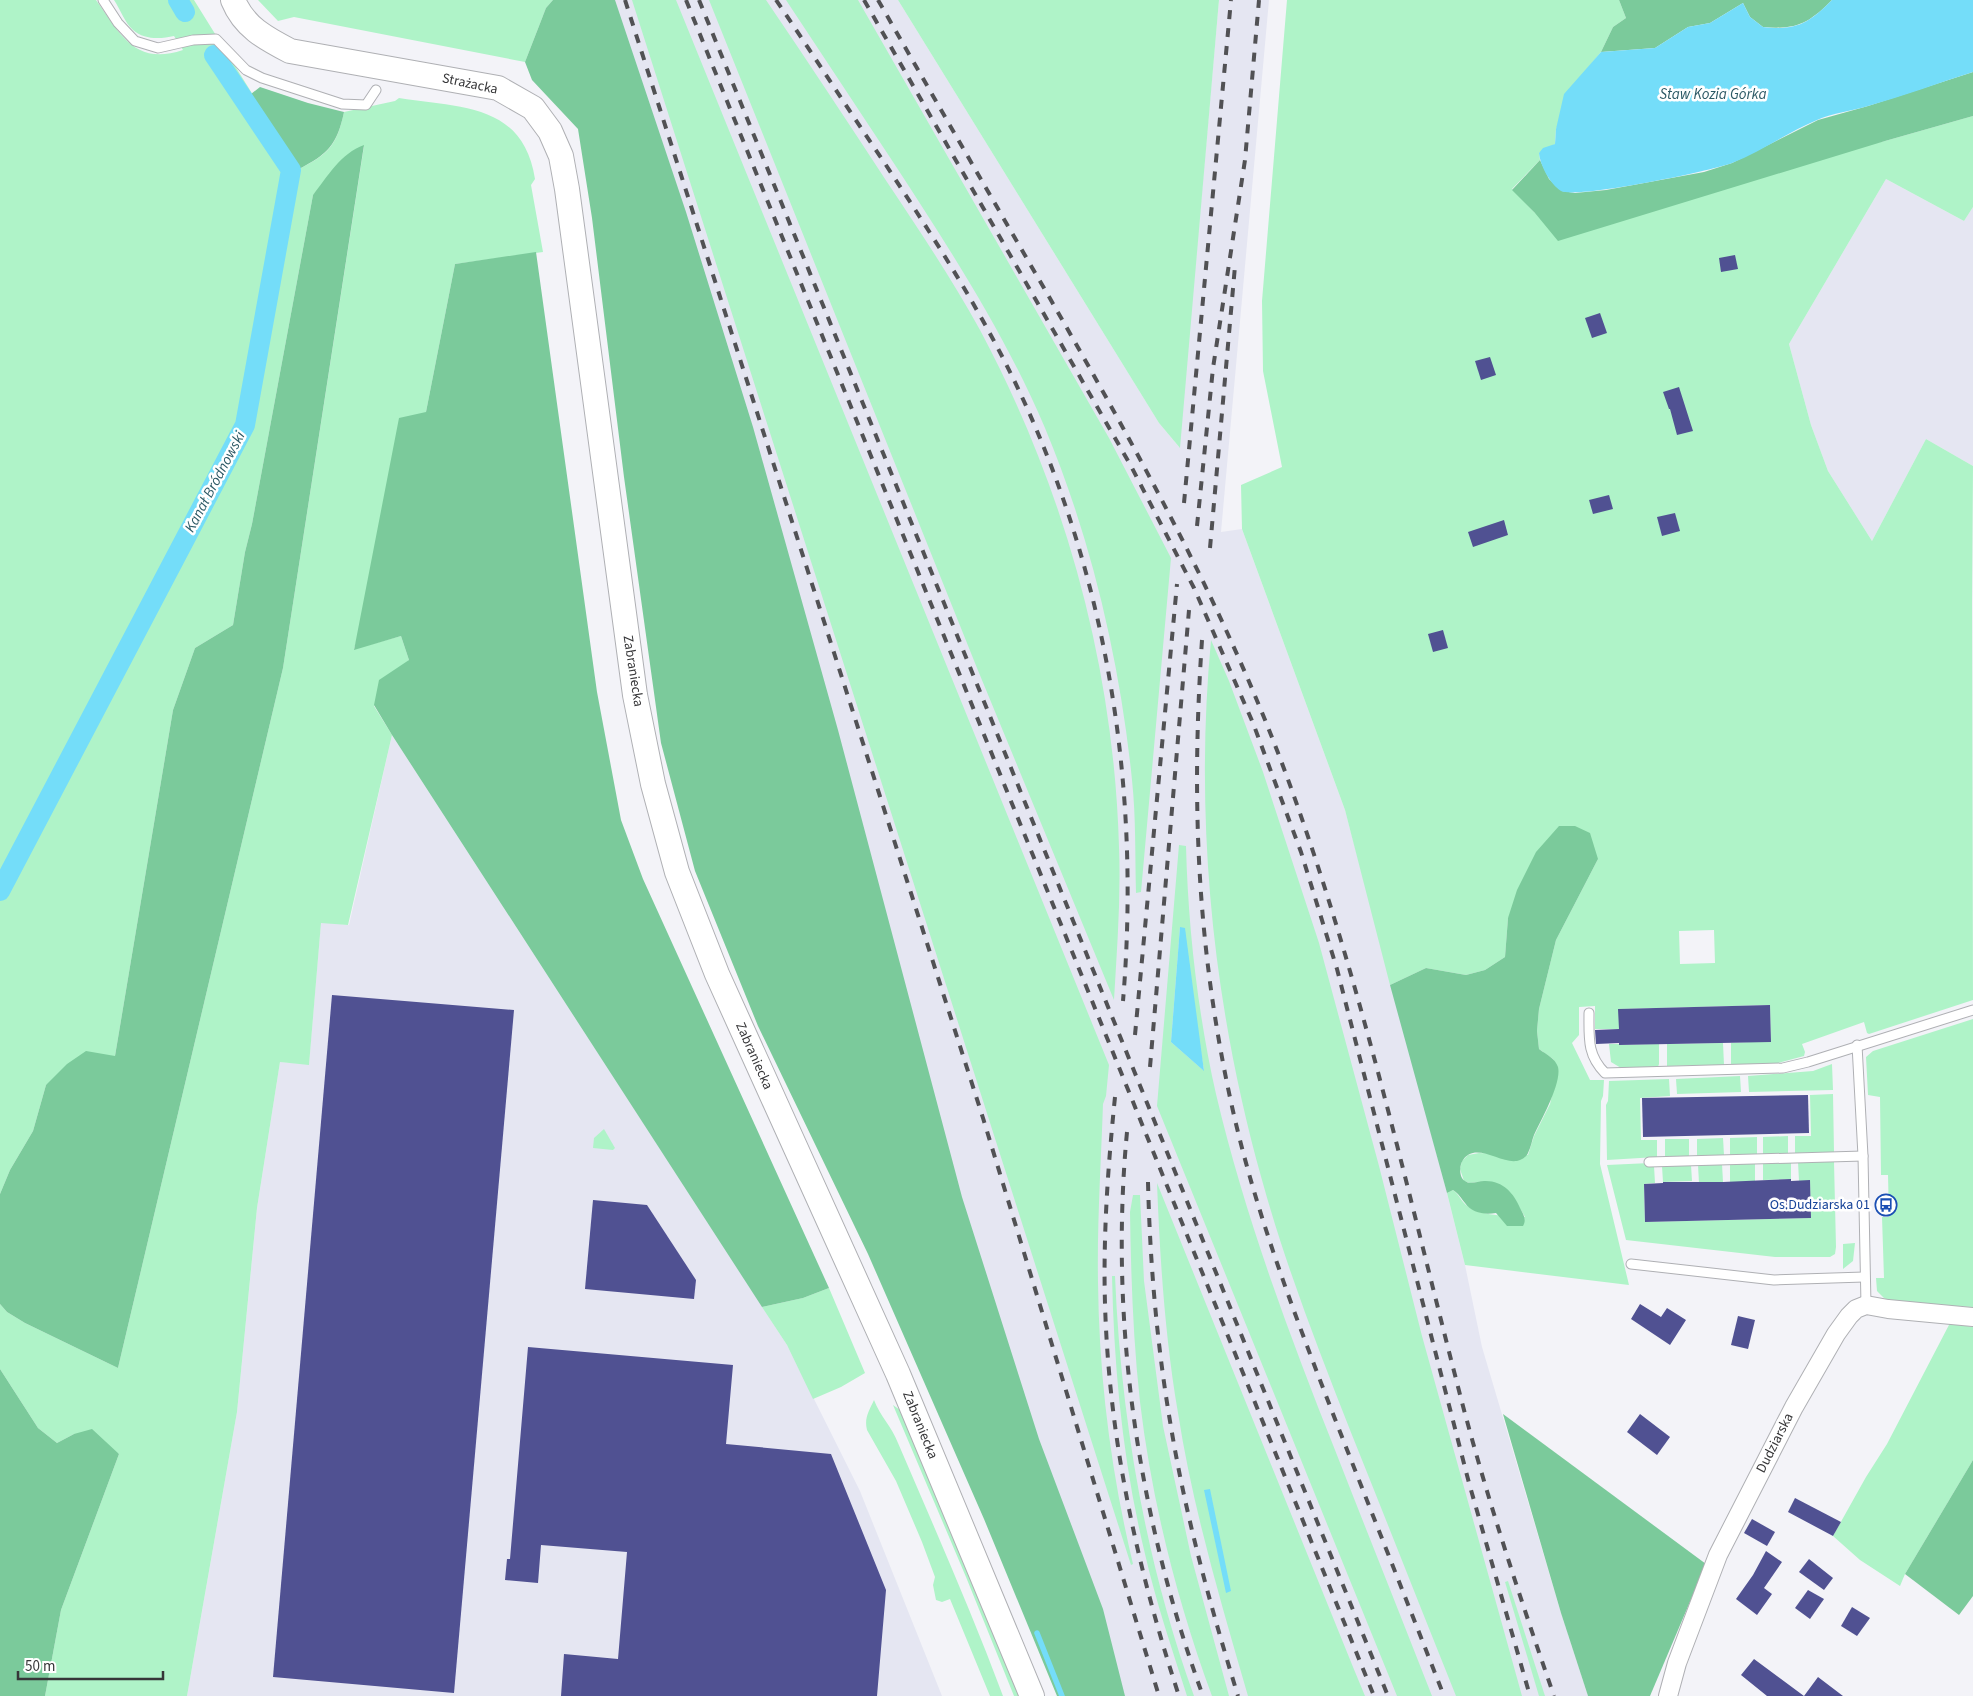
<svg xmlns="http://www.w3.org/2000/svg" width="1973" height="1696" font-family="'Source Sans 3',sans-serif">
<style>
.built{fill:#e5e6f2}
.green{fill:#aff3c8;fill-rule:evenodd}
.forest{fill:#7bca9b}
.water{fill:#74ddf9}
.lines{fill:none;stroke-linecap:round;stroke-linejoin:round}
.stream{stroke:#74ddf9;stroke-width:5.5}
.canal{stroke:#74ddf9;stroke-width:20}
.building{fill:#505192}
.service-casing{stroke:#afb0b4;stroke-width:11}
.minor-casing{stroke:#afb0b4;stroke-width:20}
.secondary-casing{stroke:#afb0b4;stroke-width:26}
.service{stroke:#fff;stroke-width:9}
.minor{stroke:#fff;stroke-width:18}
.secondary{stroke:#fff;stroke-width:24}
.rail{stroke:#515154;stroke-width:4;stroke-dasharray:9 9;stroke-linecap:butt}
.labels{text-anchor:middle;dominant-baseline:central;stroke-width:5;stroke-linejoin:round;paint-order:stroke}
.street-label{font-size:14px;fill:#363638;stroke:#fff}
.transit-label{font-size:14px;fill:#164399;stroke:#fff;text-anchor:end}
.water-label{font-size:15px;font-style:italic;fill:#2c5965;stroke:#fff}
</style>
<rect width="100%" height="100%" fill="#f3f3f8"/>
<g class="built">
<path d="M 538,0 L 898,0 L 1159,423 L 1179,447 L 1219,0 L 1269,0 L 1221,532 L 1242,529 L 1345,810 L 1447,1193 L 1465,1265 L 1482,1347 L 1561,1613 L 1588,1696 L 1099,1696 Z"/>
<path d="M 1886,179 L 1964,221 L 1973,207 L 1973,466 L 1926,439 L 1872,541 L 1828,471 L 1811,425 L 1789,344 Z"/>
<path d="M 392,735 L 787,1345 L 860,1491 L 942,1696 L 187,1696 L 237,1412 L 257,1208 L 280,1062 L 309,1064 L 321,922 L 349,925 Z"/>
</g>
<g class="green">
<path d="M 0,0 L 96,0 C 121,35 135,66 183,50 L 174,36 C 161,39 144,40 133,30 C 125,23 120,9 114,0 L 194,0 L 299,169 C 329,154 337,145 344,112 L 395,101 L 399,98 C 461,108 523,103 535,179 L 531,185 L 543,252 L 455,264 L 426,412 L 354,649 L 401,636 L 409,660 L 374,706 L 392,735 L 348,925 L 321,923 L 309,1065 L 280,1062 L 257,1208 L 237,1412 L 187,1696 L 45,1696 L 61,1610 L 119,1454 L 74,1434 L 57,1443 L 38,1428 L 0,1369 L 0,1304 L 7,1312 L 25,1323 L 118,1368 L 283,668 L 364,146 L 313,195 L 252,524 L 245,552 L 233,625 L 195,648 L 173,710 L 115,1056 L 46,1085 L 33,1131 L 10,1170 L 0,1194 Z"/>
<path d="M 258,0 L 553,0 L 546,8 L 525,62 L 294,17 L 278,21 Z"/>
<path d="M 632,0 L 676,0 L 1109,1065 L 1106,1096 L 1103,1104 C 1101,1163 1097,1223 1098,1282 C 1099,1378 1111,1472 1133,1564 L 1131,1565 Z"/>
<path d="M 709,0 L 766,0 C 807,60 847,121 887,182 C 919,230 952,279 980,330 C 1065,489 1114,667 1119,847 C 1121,898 1117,949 1114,1000 L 977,668 Z"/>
<path d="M 786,0 L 858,0 L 1109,438 L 1171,558 L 1141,892 L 1136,893 C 1135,855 1136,817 1132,780 C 1120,661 1091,538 1045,428 C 1006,336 951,251 897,168 C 860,112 823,56 786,0 Z"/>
<path d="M 898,0 L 1219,0 L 1180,448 L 1159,423 Z"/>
<path d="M 1287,0 L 1619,0 L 1626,18 L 1613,27 L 1601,52 L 1586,70 L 1556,129 L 1555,144 L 1539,153 L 1540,160 L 1512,189 L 1535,213 L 1885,141 L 1973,116 L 1973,207 L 1964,221 L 1886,179 L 1789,344 L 1811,425 L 1828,471 L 1872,541 L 1926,439 L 1973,466 L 1972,602 L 1973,1000 L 1869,1034 L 1867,1033 L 1864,1022 L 1802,1044 L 1805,1052 L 1804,1056 L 1778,1063 L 1731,1065 L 1731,1043 L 1771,1041 L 1770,1005 L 1619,1009 L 1619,1029 L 1595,1029 L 1595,1006 L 1579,1007 L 1579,1035 L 1572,1043 L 1590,1080 L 1604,1080 L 1603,1096 L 1601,1101 L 1600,1164 L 1629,1285 L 1465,1265 L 1447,1193 L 1453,1190 C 1459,1194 1461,1201 1466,1205 C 1480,1217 1507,1215 1525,1217 L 1521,1210 L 1486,1181 L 1470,1183 L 1464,1181 L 1460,1169 L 1462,1161 L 1468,1155 L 1479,1153 L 1528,1155 L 1534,1136 L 1550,1104 L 1558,1069 L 1553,1059 L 1539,1049 L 1537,1031 L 1539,1009 L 1556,940 L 1598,859 L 1508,918 L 1505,957 L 1485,970 L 1466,975 L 1426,968 L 1390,985 L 1345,810 L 1242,529 L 1241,485 L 1282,467 L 1263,371 L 1262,301 ZM 1714,930 L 1715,963 L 1680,964 L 1679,931 Z"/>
<path d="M 1211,640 L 1229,681 L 1263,772 L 1319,943 L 1379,1166 L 1422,1336 L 1522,1696 L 1456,1696 C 1421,1609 1387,1522 1352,1435 C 1319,1351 1286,1267 1262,1180 C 1213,1006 1194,821 1211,640 Z"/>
<path d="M 1179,845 L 1186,846 C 1188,927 1198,1015 1216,1094 C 1245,1217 1289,1334 1335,1450 C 1367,1532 1400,1614 1432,1696 L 1397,1696 L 1157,1106 ZM 1180,927 L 1204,1070 L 1203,1070 L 1171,1042 Z"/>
<path d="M 1973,1019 L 1973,1307 L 1896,1304 L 1884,1298 L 1877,1291 L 1876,1278 L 1884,1278 L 1882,1217 L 1889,1217 L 1888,1175 L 1881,1175 L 1880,1097 L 1868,1095 L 1866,1057 L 1873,1051 Z"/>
<path d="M 1723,1043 L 1724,1065 L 1667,1066 L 1667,1044 Z"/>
<path d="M 1609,1044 L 1619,1044 L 1619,1045 L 1659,1044 L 1659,1064 L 1658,1067 L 1621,1068 L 1611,1062 Z"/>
<path d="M 1832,1064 L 1833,1090 L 1749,1092 L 1748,1076 L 1813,1071 Z"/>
<path d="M 1740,1076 L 1741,1092 L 1677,1094 L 1676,1079 Z"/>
<path d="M 1669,1079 L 1670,1096 L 1640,1098 L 1641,1140 L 1657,1140 L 1657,1157 L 1607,1160 L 1606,1105 L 1608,1101 L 1609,1081 Z"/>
<path d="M 1833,1094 L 1834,1152 L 1795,1153 L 1795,1136 L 1811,1136 L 1810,1095 Z"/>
<path d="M 604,1129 L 615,1148 L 613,1150 L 593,1148 L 594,1138 Z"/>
<path d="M 1788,1136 L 1788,1153 L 1763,1154 L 1763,1137 Z"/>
<path d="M 1757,1137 L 1757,1154 L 1730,1155 L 1730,1138 Z"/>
<path d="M 1723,1138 L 1724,1155 L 1697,1156 L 1697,1139 Z"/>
<rect x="1665" y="1139" width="24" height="17"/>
<path d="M 1798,1162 L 1834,1162 L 1836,1247 L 1835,1254 L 1830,1257 L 1775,1257 L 1626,1240 L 1607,1165 L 1650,1163 L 1650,1166 L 1654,1166 L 1655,1183 L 1644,1184 L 1645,1222 L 1811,1218 L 1810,1181 L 1799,1181 Z"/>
<path d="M 1763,1163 L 1791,1163 L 1791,1179 L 1763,1180 Z"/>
<path d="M 1722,1164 L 1723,1182 L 1699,1183 L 1698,1165 Z"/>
<rect x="1730" y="1164" width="25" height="18"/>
<path d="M 1691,1165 L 1692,1181 L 1663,1182 L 1662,1166 Z"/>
<path d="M 1157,1183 L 1353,1667 L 1365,1696 L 1248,1696 C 1221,1603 1193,1509 1178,1413 C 1165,1337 1160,1260 1157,1183 Z"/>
<path d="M 1133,1195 L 1140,1195 L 1144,1281 L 1163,1426 L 1191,1556 L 1229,1696 L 1212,1696 C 1177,1601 1152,1502 1140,1402 C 1133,1339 1131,1276 1130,1212 Z"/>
<path d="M 1855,1243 L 1853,1261 L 1843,1269 L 1843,1244 Z"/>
<path d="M 1112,1276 L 1115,1276 C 1121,1420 1145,1560 1194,1696 L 1187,1696 C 1172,1649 1156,1602 1145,1554 C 1123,1463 1114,1370 1112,1276 Z"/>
<path d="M 829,1288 L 865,1373 L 841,1387 L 813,1399 L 787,1345 L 762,1307 L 803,1298 Z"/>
<path d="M 1950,1323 L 1973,1327 L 1973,1460 L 1905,1574 L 1900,1586 L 1860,1560 L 1833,1536 L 1866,1477 L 1887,1444 Z"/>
<path d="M 874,1400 C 880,1416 892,1427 898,1443 C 934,1527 971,1610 1003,1696 L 990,1696 L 950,1599 L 942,1602 L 936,1600 L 933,1585 L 935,1577 L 922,1542 L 896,1481 L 867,1430 C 864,1418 869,1411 874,1400 Z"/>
<path d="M 893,1405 L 900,1410 L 906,1418 L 1021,1696 L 1014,1696 L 966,1577 Z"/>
<path d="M 1508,1581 L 1545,1696 L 1539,1696 L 1505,1582 Z"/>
</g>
<g class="forest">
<path d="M 553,0 L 615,0 L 686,212 L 753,427 L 838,730 L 962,1197 L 1039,1439 L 1103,1609 L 1125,1696 L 1057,1696 L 984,1519 L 868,1254 L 758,1026 L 695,871 L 661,743 L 624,477 L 592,218 L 578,129 L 532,80 L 525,62 L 546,8 Z"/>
<path d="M 1619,0 L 1832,0 C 1809,23 1797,30 1763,27 L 1750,17 L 1743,3 L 1710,23 L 1688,27 L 1655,48 L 1601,52 L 1613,27 L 1626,18 Z"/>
<path d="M 1973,72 L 1973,116 L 1885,141 L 1558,241 L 1535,213 L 1512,190 L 1540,160 L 1549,179 L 1562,191 L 1575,193 L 1606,190 L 1704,172 L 1732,163 L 1818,120 L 1868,106 Z"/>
<path d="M 260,87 L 308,103 L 344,112 C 337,145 328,154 299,169 L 251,94 Z"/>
<path d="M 364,145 L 283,668 L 118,1368 L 25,1323 L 7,1312 L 0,1304 L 0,1194 L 10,1170 L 33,1131 L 46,1085 L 67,1064 L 86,1051 L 115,1056 L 173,710 L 195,648 L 233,625 L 245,552 L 252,524 L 313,195 C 327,177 341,153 364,145 Z"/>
<path d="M 536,252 L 597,692 L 621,820 L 643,879 L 829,1288 L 803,1298 L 762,1307 L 392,735 L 374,705 L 379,680 L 409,660 L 401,636 L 354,650 L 399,418 L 426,412 L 455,264 Z"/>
<path d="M 1559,826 L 1575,826 L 1590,833 L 1598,859 L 1556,940 L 1539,1009 L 1537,1031 L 1539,1049 C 1547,1055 1555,1058 1558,1067 C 1562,1083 1541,1120 1534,1135 C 1532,1140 1531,1147 1528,1153 C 1527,1156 1523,1159 1520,1160 C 1504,1167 1476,1140 1463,1160 C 1459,1165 1459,1178 1465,1181 C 1470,1185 1478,1181 1484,1181 C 1502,1180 1514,1193 1520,1208 C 1523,1214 1527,1219 1523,1226 L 1507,1226 L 1496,1213 C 1484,1215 1472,1213 1465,1203 C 1461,1198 1459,1194 1453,1190 L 1447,1193 L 1390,985 L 1426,968 L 1466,975 L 1485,970 L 1505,957 L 1508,918 L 1517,890 L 1536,852 Z"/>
<path d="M 0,1369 L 38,1428 L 57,1443 L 74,1434 L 92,1429 L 119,1454 L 61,1610 L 45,1696 L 0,1696 Z"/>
<path d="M 1503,1414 L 1706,1564 L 1650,1696 L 1588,1696 L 1561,1613 Z"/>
<path d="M 1973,1460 L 1973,1596 L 1959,1615 L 1905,1574 Z"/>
</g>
<g class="water">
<path d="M 1832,0 L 1973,0 L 1973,72 C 1938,83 1904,96 1868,106 C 1852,111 1833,113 1817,120 C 1788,132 1762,151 1732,163 C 1711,171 1577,199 1561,191 C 1550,184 1540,165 1539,153 L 1543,148 L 1555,144 L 1556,129 L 1564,94 L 1601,52 L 1655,48 L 1688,27 L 1710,23 L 1743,3 L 1750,17 L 1763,27 C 1797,31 1809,23 1832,0 Z"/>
<path d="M 1180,927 L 1185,928 L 1204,1071 L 1171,1042 Z"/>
<path d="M 1210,1489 L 1231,1591 L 1226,1593 L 1204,1490 Z"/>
</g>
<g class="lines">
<path class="stream" d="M 1037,1633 L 1062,1696"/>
<g class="canal">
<path d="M 178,0 L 185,12"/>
<path d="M 0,891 L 245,425 L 291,170 L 214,55"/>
</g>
</g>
<g class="building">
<path d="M 1735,255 L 1738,269 L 1721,272 L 1719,258 Z"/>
<path d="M 1600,313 L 1607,333 L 1592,338 L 1585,318 Z"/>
<path d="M 1490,357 L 1496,375 L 1481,380 L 1475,361 Z"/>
<path d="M 1679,387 L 1693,431 L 1677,435 L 1670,409 L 1669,409 L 1663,392 Z"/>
<path d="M 1609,495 L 1613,509 L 1593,514 L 1589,500 Z"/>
<path d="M 1675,513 L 1680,531 L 1662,536 L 1657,517 Z"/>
<path d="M 1504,520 L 1508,535 L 1473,547 L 1468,532 Z"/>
<path d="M 1443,630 L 1448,648 L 1433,652 L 1428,634 Z"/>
<path d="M 332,995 L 514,1010 L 454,1693 L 273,1677 Z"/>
<path d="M 1770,1005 L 1771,1042 L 1619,1045 L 1619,1043 L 1596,1044 L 1595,1030 L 1619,1029 L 1618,1009 Z"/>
<path d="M 1808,1095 L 1809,1133 L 1643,1137 L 1642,1098 Z"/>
<path d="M 1791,1179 L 1791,1181 L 1810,1180 L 1811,1218 L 1645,1222 L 1644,1184 L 1663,1183 L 1663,1182 L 1723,1182 Z"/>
<path d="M 593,1200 L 647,1205 L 696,1280 L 694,1299 L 585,1289 Z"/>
<path d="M 1640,1304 L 1661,1317 L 1667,1308 L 1686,1320 L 1670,1345 L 1631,1319 Z"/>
<path d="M 1738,1316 L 1755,1320 L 1748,1349 L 1731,1345 Z"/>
<path d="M 528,1347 L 733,1365 L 726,1444 L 831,1454 L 886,1590 L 877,1696 L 561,1696 L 564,1654 L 618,1659 L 627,1552 L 541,1545 L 538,1583 L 505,1580 L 507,1559 L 510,1559 Z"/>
<path d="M 1640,1414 L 1670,1437 L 1657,1455 L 1627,1432 Z"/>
<path d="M 1795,1498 L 1841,1522 L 1833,1536 L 1788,1512 Z"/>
<path d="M 1752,1519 L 1775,1532 L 1767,1546 L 1744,1533 Z"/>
<path d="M 1766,1551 L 1782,1562 L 1764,1588 L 1772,1594 L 1757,1615 L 1736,1599 L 1753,1575 Z"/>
<path d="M 1809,1559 L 1833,1578 L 1824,1590 L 1799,1572 Z"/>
<path d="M 1808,1590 L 1824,1599 L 1810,1619 L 1795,1608 Z"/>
<path d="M 1852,1607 L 1870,1618 L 1857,1636 L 1841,1626 Z"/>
<path d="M 1754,1659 L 1804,1696 L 1818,1677 L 1843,1696 L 1767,1696 L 1741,1675 Z"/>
</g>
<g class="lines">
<g class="service-casing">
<g id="service">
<path d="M 103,0 L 118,23 L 135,41 L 158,48 L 193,40 L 216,39 L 246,70 L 262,78 L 342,104 L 366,105 L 376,90"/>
<path d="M 1589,1013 C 1589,1038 1587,1055 1605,1073 L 1783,1068 L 1808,1062 L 1973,1010"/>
<path d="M 1857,1045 L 1863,1156 L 1866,1305"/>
<path d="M 1649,1162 L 1863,1156"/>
<path d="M 1631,1264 L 1774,1280 L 1864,1277"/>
</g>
</g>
<g class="minor-casing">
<path id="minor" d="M 1668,1696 L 1677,1663 L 1718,1555 L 1794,1407 L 1836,1334 L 1849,1316 L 1856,1309 L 1866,1305 L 1888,1309 L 1973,1317"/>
</g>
<g class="secondary-casing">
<path id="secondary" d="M 233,0 C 244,27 265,38 290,51 L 498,88 L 533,108 L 550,131 L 561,156 L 567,189 L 635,695 L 653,784 L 677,872 L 717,974 L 898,1374 L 1032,1696"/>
</g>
<use href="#service" class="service"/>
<use href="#minor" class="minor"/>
<use href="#secondary" class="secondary"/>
<g class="rail">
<path d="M 625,0 L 983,1118 L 1159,1696"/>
<path d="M 686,0 L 1374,1696"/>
<path d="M 699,0 L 1388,1696"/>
<path d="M 776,0 C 812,53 846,106 882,159 C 928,229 974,299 1011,374 C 1107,569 1141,786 1123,1001"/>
<path d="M 864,0 L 1131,466 L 1194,588 L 1253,723 L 1301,852 L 1337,969 L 1469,1483 L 1530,1696"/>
<path d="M 878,0 C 933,96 988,192 1044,288 C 1133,443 1220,598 1283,766 C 1357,965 1403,1173 1456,1379 C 1483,1486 1518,1592 1554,1696"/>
<path d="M 1184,503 L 1231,0"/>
<path d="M 1197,526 L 1213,368 L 1245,160 L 1259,0"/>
<path d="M 1210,548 L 1235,266"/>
<path d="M 1202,640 C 1191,802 1197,951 1233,1111 C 1257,1217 1296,1318 1335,1419 C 1371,1511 1408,1604 1444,1696"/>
<path d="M 1135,1035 L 1177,584"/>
<path d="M 1150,1067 L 1189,610"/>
<path d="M 1115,1097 C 1108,1166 1103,1235 1105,1304 C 1109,1439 1137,1568 1179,1696"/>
<path d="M 1127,1132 C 1109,1321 1138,1518 1203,1696"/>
<path d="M 1148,1182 C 1150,1264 1157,1346 1171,1427 C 1186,1518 1211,1608 1238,1696"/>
</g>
</g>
<defs>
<g id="bus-ring" transform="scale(1.125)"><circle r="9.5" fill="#fff" stroke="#1a4fb4" stroke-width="1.5"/><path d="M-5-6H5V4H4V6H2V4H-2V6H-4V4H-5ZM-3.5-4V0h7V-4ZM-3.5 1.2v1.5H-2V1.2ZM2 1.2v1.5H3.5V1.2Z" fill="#1a4fb4"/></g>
</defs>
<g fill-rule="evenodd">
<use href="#bus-ring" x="1886" y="1205"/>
</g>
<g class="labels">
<g class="street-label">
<text transform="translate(470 84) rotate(12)">Strażacka</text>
<text transform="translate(633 671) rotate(81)">Zabraniecka</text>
<text transform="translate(754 1056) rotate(66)">Zabraniecka</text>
<text transform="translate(920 1425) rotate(68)">Zabraniecka</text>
<text transform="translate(1775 1443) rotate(-63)">Dudziarska</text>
</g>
<g class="transit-label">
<text x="1870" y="1205">Os.Dudziarska 01</text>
</g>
<g class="water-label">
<text x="1713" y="94">Staw Kozia Górka</text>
<text transform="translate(215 482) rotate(-62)">Kanał Bródnowski</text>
</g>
</g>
<path d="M18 1671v8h145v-8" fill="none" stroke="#363638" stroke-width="2.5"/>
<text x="25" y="1671" font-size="15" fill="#363638" stroke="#ffffff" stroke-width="4" paint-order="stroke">50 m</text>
</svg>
